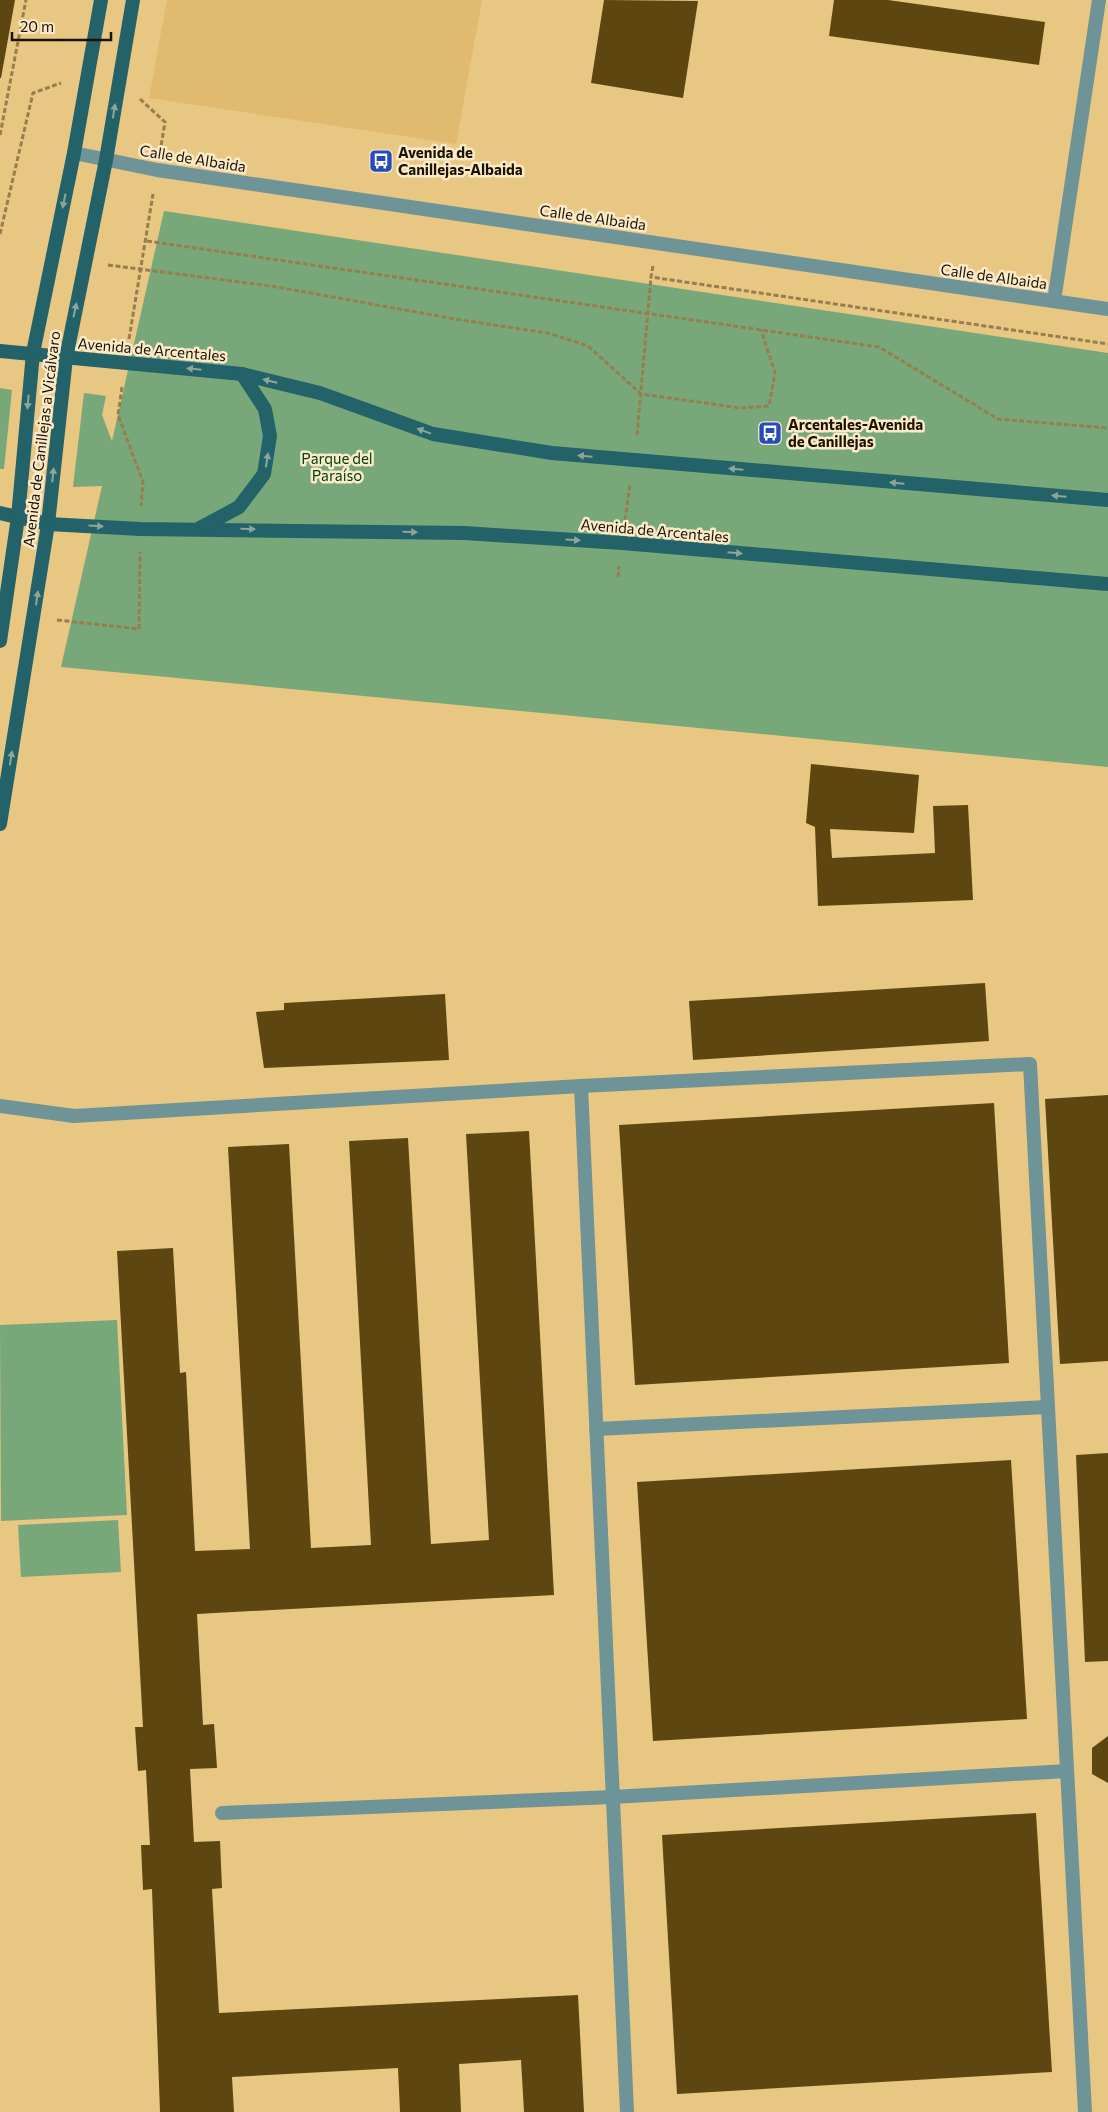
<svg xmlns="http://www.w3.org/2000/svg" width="1108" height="2112" font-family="Commissioner,sans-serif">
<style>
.built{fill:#e0bb6f}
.green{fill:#78a879}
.building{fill:#5d4610}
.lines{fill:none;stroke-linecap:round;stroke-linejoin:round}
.path{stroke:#967e4e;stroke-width:3;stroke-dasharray:5 2.5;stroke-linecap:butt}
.service{stroke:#6e9498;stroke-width:14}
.pedestrian{stroke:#6e9498;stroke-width:14}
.minor{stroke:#6e9498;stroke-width:14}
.primary{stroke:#236269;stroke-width:14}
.oneway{fill:#8ea699}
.labels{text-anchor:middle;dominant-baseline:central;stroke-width:5;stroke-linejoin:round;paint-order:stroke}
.poi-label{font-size:15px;font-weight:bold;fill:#1d1100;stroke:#faeac9;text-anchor:start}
.street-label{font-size:15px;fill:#1d1100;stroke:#faeac9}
.park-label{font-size:15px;fill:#02410d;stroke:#faeac9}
</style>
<rect width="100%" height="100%" fill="#e7c782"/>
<path class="built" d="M 167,0 L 482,0 L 456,144 L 149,98 Z"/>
<g class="green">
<path d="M 164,211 L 1108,353 L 1108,767 L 61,667 L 102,486 L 73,487 L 84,393 L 106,396 L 102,415 L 112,441 Z"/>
<path d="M 0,388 L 12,390 L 4,469 L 0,469 Z"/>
<path d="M 117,1320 L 127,1515 L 1,1521 L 0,1325 Z"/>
<path d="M 118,1520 L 121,1572 L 21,1577 L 18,1525 Z"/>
</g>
<g class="building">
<path d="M 0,0 L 15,0 L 1,78 L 0,78 Z"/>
<path d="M 604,0 L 698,1 L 683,98 L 591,83 Z"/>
<path d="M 834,0 L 888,0 L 1045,22 L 1039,65 L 829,36 Z"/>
<path d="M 811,764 L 919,775 L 914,833 L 830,829 L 832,858 L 935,853 L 933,806 L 968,805 L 973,900 L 818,906 L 815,827 L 806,823 Z"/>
<path d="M 985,983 L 989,1041 L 693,1060 L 689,1001 Z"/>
<path d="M 445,994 L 449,1060 L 264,1068 L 256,1012 L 284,1010 L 284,1003 Z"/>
<path d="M 1108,1095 L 1108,1361 L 1060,1364 L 1045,1099 Z"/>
<path d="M 994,1103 L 1009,1363 L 635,1385 L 619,1125 Z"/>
<path d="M 529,1131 L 554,1595 L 197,1614 L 203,1725 L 214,1724 L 217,1768 L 190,1769 L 194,1842 L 220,1841 L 222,1888 L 212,1889 L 219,2013 L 578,1995 L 584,2112 L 524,2112 L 521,2060 L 459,2064 L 461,2112 L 400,2112 L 398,2068 L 232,2077 L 234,2112 L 160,2112 L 152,1889 L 143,1890 L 141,1845 L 150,1845 L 146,1770 L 138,1771 L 135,1727 L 143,1727 L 117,1251 L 173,1248 L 180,1373 L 186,1372 L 195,1551 L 250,1549 L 228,1147 L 289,1144 L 311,1548 L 371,1545 L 349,1141 L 408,1138 L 431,1544 L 489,1540 L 466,1134 Z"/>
<path d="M 1108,1453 L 1108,1661 L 1085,1662 L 1076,1455 Z"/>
<path d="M 1011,1460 L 1027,1719 L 653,1741 L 637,1482 Z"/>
<path d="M 1108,1736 L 1108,1783 L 1092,1774 L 1092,1748 Z"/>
<path d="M 1036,1813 L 1052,2072 L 677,2094 L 662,1835 Z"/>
</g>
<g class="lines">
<g class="path">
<path d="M 140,99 L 165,122 L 161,146"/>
<path d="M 0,135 L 26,0"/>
<path d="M 0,234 L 33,93 L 61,83"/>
<path d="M 147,241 L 879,347 L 998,419 L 1108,428"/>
<path d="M 108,265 L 271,286 L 461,320 L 548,333 L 588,346 L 641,394 L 741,408 L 769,406 L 775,373 L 761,330"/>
<path d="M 653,266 L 651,277 L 1108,344"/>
<path d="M 129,339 L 153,194"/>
<path d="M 122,387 L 118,415 L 143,482 L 141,506"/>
<path d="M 637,435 L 651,277"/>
<path d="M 625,520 L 630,484"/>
<path d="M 618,577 L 619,566"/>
<path d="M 57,620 L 139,629 L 140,552"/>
</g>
<g class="service">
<path d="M 581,1086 L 627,2112"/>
<path d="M 0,1106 L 74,1116 L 581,1086 L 1030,1064 L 1085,2112"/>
<path d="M 596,1429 L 1047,1407"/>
<path d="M 222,1813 L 613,1797 L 1067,1771"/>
</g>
<path class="pedestrian" d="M 1054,301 L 1099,0"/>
<path class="minor" d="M 74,153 L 157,170 L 1108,309"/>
<g class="primary">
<path d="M 0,351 L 242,374 L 320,393 L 433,434 L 552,453 L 1108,500"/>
<path d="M 0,513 L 48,524 L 140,529 L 464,533 L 622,543 L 1108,584"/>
<path d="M 200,528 L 239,507 L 264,474 L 270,436 L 265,409 L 242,374"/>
<path d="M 0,641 L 18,517 L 33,353 L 74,153 L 101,0"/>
<path d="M 0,824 L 48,524 L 66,358 L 106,160 L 133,0"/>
</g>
</g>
<defs><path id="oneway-solid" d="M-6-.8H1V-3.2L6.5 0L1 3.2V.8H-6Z" transform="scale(1.25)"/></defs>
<g class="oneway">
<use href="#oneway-solid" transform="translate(114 111) rotate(-81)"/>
<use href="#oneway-solid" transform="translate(64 201) rotate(102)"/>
<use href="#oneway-solid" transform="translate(75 310) rotate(-78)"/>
<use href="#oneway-solid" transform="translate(194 369) rotate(-174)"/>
<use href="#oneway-solid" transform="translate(270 381) rotate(-166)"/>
<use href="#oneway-solid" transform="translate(28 402) rotate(95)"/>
<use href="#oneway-solid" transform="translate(424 431) rotate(-160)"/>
<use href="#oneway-solid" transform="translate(585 456) rotate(-175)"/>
<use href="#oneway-solid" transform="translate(267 460) rotate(-81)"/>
<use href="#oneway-solid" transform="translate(736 469) rotate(-175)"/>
<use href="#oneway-solid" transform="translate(53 475) rotate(-84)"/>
<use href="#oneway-solid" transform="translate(897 483) rotate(-175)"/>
<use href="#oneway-solid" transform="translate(1059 496) rotate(-175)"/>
<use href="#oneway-solid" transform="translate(96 526) rotate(3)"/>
<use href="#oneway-solid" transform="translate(248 529) rotate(1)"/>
<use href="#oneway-solid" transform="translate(410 532) rotate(1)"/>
<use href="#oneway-solid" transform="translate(573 540) rotate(4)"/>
<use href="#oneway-solid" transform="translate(735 553) rotate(5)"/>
<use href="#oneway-solid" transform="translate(37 598) rotate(-82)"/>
<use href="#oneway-solid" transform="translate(11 758) rotate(-81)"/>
</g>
<defs>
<g id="bus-square" transform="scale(1.25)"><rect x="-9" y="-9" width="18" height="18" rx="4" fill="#234bb9" stroke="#faeac9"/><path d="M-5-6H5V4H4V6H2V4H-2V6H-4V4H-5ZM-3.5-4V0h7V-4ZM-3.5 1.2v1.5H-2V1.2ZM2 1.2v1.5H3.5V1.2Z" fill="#fff"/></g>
</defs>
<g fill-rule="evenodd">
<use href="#bus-square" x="381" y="161"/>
<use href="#bus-square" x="770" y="433"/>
</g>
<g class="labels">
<g class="poi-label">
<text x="398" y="152">Avenida de<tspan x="398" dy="17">Canillejas-Albaida</tspan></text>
<text x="788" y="424">Arcentales-Avenida<tspan x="788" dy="17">de Canillejas</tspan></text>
</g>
<g class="street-label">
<text transform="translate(193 158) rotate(9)">Calle de Albaida</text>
<text transform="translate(593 217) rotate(8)">Calle de Albaida</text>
<text transform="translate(994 276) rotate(8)">Calle de Albaida</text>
<text transform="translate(152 349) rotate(5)">Avenida de Arcentales</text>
<text transform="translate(41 439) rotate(-83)">Avenida de Canillejas a Vicálvaro</text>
<text transform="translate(655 530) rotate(5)">Avenida de Arcentales</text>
</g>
<g class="park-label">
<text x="337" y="458">Parque del<tspan x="337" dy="17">Paraíso</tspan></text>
</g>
</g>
<path d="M12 32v8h99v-8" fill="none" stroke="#1d1100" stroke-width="2.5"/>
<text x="20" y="32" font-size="15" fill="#1d1100" stroke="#faeac9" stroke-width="4" paint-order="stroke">20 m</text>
</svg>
